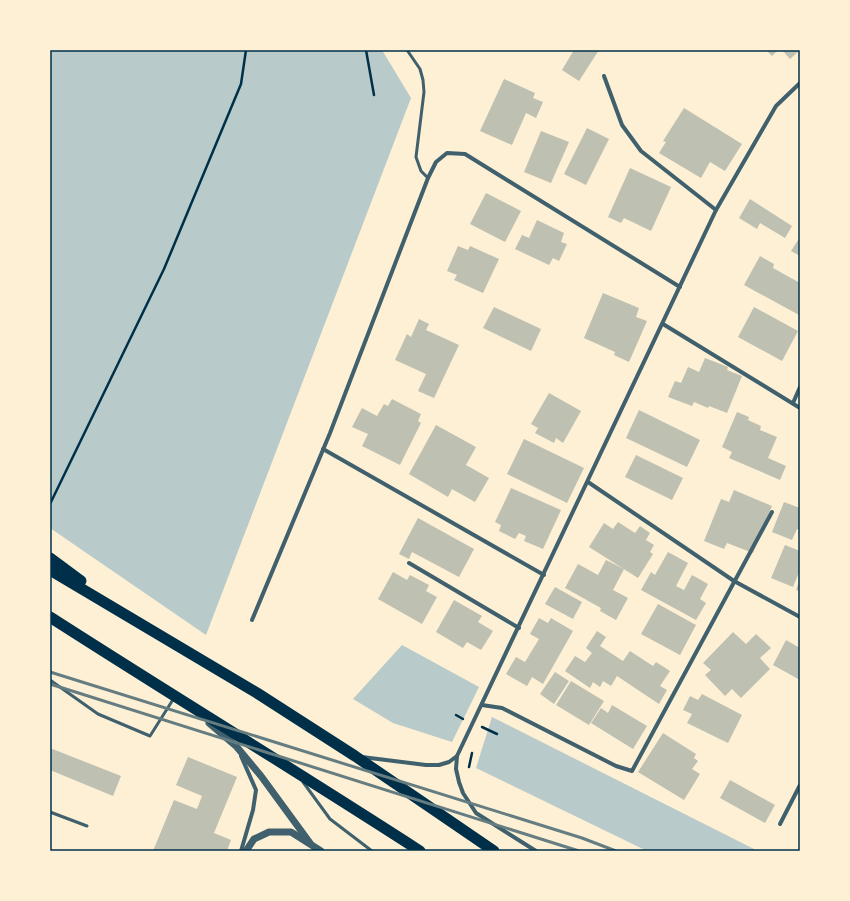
<svg xmlns="http://www.w3.org/2000/svg" width="850" height="901" font-family="'Public Sans',sans-serif">
<style>
.green{fill:#b9caca}
.building{fill:#bec0b2}
.lines{fill:none;stroke-linecap:round;stroke-linejoin:round}
.path{stroke:#003049;stroke-width:2.5}
.service{stroke:#3f606c;stroke-width:3}
.minor{stroke:#3f606c;stroke-width:4}
.tertiary{stroke:#3f606c;stroke-width:7}
.trunk{stroke:#003049;stroke-width:11}
.rail{stroke:#657d81;stroke-width:3}
.neatline{fill:none;stroke:#003049;stroke-width:1.5}
</style>
<rect width="100%" height="100%" fill="#fdf0d5"/>
<g class="green">
<path d="M 50,50 L 382,50 L 411,98 L 206,635 L 50,528 Z"/>
<path d="M 402,645 L 479,687 L 452,742 L 393,723 L 353,699 Z"/>
<path d="M 492,717 L 758,851 L 647,851 L 476,768 Z"/>
</g>
<g class="building">
<path d="M 574,50 L 599,50 L 579,81 L 562,70 Z"/>
<path d="M 766,50 L 778,50 L 772,56 Z"/>
<path d="M 782,50 L 800,50 L 790,59 Z"/>
<path d="M 504,79 L 535,93 L 533,98 L 543,102 L 536,118 L 526,113 L 512,145 L 480,131 Z"/>
<path d="M 684,108 L 742,144 L 725,171 L 710,162 L 701,178 L 659,153 L 666,142 L 663,141 Z"/>
<path d="M 587,128 L 609,139 L 586,185 L 564,174 Z"/>
<path d="M 541,131 L 569,142 L 551,183 L 524,172 Z"/>
<path d="M 630,168 L 671,187 L 651,231 L 624,218 L 621,223 L 608,217 Z"/>
<path d="M 486,193 L 521,211 L 505,242 L 470,224 Z"/>
<path d="M 750,199 L 792,226 L 785,238 L 760,223 L 757,229 L 739,218 Z"/>
<path d="M 537,220 L 564,233 L 561,242 L 567,244 L 559,261 L 553,258 L 549,265 L 515,249 L 522,235 L 529,238 Z"/>
<path d="M 800,237 L 800,256 L 791,251 Z"/>
<path d="M 458,246 L 468,250 L 470,246 L 499,259 L 483,293 L 454,280 L 457,275 L 447,271 Z"/>
<path d="M 760,256 L 774,264 L 773,268 L 800,283 L 800,313 L 799,315 L 744,285 Z"/>
<path d="M 603,293 L 639,308 L 636,317 L 647,321 L 629,362 L 614,355 L 615,352 L 584,338 Z"/>
<path d="M 494,307 L 541,329 L 531,351 L 483,328 Z"/>
<path d="M 754,307 L 798,331 L 782,361 L 738,337 Z"/>
<path d="M 419,319 L 429,324 L 426,330 L 459,345 L 434,398 L 418,391 L 426,374 L 395,360 L 407,334 L 411,337 Z"/>
<path d="M 705,358 L 728,367 L 727,370 L 742,376 L 727,413 L 709,406 L 708,408 L 694,402 L 692,406 L 668,397 L 675,381 L 681,383 L 688,367 L 699,372 Z"/>
<path d="M 549,393 L 581,411 L 563,443 L 556,438 L 554,443 L 535,433 L 538,428 L 531,424 Z"/>
<path d="M 392,399 L 421,414 L 418,421 L 421,423 L 400,465 L 362,446 L 368,434 L 352,427 L 362,408 L 377,416 L 384,404 L 388,406 Z"/>
<path d="M 639,410 L 700,440 L 687,467 L 626,438 Z"/>
<path d="M 737,412 L 749,417 L 748,420 L 761,426 L 760,430 L 777,437 L 768,458 L 786,466 L 780,480 L 729,458 L 732,452 L 722,447 Z"/>
<path d="M 436,425 L 476,447 L 466,465 L 489,478 L 475,502 L 452,489 L 448,497 L 409,474 Z"/>
<path d="M 524,439 L 584,468 L 567,503 L 507,474 Z"/>
<path d="M 636,455 L 683,478 L 672,500 L 625,477 Z"/>
<path d="M 511,488 L 561,510 L 543,549 L 524,541 L 526,536 L 519,533 L 515,539 L 499,531 L 501,525 L 495,522 Z"/>
<path d="M 734,490 L 772,506 L 753,553 L 727,543 L 724,549 L 704,541 L 721,499 L 729,502 Z"/>
<path d="M 784,502 L 800,508 L 800,530 L 797,529 L 792,540 L 772,532 Z"/>
<path d="M 418,518 L 474,549 L 459,577 L 412,552 L 409,559 L 399,554 Z"/>
<path d="M 618,522 L 635,533 L 640,526 L 650,533 L 646,540 L 654,545 L 650,552 L 653,554 L 638,578 L 589,547 L 604,523 L 613,529 Z"/>
<path d="M 785,545 L 800,551 L 800,570 L 793,587 L 771,578 Z"/>
<path d="M 668,552 L 688,563 L 676,586 L 684,590 L 692,575 L 708,584 L 700,599 L 706,603 L 696,620 L 641,590 L 651,572 L 655,575 Z"/>
<path d="M 606,560 L 624,569 L 613,590 L 628,598 L 616,620 L 600,611 L 601,608 L 565,588 L 578,564 L 598,575 Z"/>
<path d="M 393,572 L 407,580 L 410,575 L 429,585 L 426,591 L 437,597 L 422,624 L 378,599 Z"/>
<path d="M 800,579 L 800,591 L 796,590 Z"/>
<path d="M 555,587 L 582,602 L 573,619 L 545,604 Z"/>
<path d="M 454,600 L 482,616 L 478,622 L 493,631 L 481,650 L 467,642 L 463,648 L 436,632 Z"/>
<path d="M 658,604 L 696,625 L 680,655 L 641,634 Z"/>
<path d="M 539,618 L 548,623 L 551,618 L 573,631 L 543,684 L 532,677 L 527,686 L 506,674 L 516,657 L 525,662 L 539,639 L 530,634 Z"/>
<path d="M 597,631 L 606,637 L 600,646 L 623,661 L 630,651 L 653,666 L 656,662 L 670,671 L 660,686 L 667,690 L 659,704 L 617,676 L 611,686 L 603,681 L 600,687 L 593,682 L 590,688 L 565,671 L 575,656 L 585,662 L 592,653 L 586,648 Z"/>
<path d="M 733,632 L 746,644 L 756,634 L 771,648 L 760,658 L 770,669 L 741,698 L 732,689 L 725,696 L 705,675 L 711,670 L 703,663 Z"/>
<path d="M 786,640 L 800,648 L 800,680 L 773,665 Z"/>
<path d="M 555,672 L 569,681 L 554,704 L 540,694 Z"/>
<path d="M 571,681 L 604,701 L 589,725 L 556,705 Z"/>
<path d="M 702,694 L 742,715 L 728,743 L 687,723 L 692,714 L 683,710 L 690,696 L 698,700 Z"/>
<path d="M 612,705 L 647,726 L 633,749 L 591,723 L 601,708 L 608,713 Z"/>
<path d="M 663,733 L 696,754 L 694,758 L 698,761 L 692,769 L 700,774 L 684,800 L 638,772 Z"/>
<path d="M 50,748 L 121,776 L 113,796 L 50,770 Z"/>
<path d="M 188,757 L 237,777 L 214,833 L 231,840 L 227,851 L 153,851 L 174,800 L 197,809 L 202,796 L 176,785 Z"/>
<path d="M 730,780 L 775,805 L 765,823 L 720,798 Z"/>
</g>
<g class="lines">
<g class="path">
<path d="M 366,50 L 374,95"/>
<path d="M 50,504 L 164,269 L 241,84 L 246,50"/>
<path d="M 456,715 L 463,719"/>
<path d="M 482,727 L 497,734"/>
<path d="M 469,767 L 472,753"/>
</g>
<g class="service">
<path d="M 407,50 L 420,69 L 423,80 L 424,92 L 416,157 L 421,171 L 428,178"/>
<path d="M 50,680 L 98,714 L 150,736 L 174,698"/>
<path d="M 303,782 L 330,819 L 372,851"/>
<path d="M 50,812 L 87,826"/>
</g>
<g class="minor">
<path d="M 604,76 L 622,125 L 641,151 L 716,210"/>
<path d="M 663,324 L 800,408"/>
<path d="M 793,403 L 800,387"/>
<path d="M 323,449 L 544,575"/>
<path d="M 588,482 L 734,581 L 800,617"/>
<path d="M 409,563 L 519,628"/>
<path d="M 252,620 L 330,433 L 428,178 L 436,162 L 447,153 L 465,154 L 680,287"/>
<path d="M 482,705 L 502,708 L 616,766 L 632,771 L 772,512"/>
<path d="M 362,757 L 426,765 L 439,765 L 449,762 L 457,756"/>
<path d="M 780,824 L 800,785"/>
<path d="M 241,851 L 253,810 L 256,790 L 241,756"/>
<path d="M 536,851 L 476,813 L 463,793 L 459,782 L 456,769 L 457,756 L 716,210 L 776,106 L 800,83"/>
</g>
<g class="tertiary">
<path d="M 209,723 L 236,746 L 261,776 L 310,843"/>
<path d="M 246,851 L 254,839 L 269,832 L 291,832 L 321,851"/>
</g>
<g class="trunk">
<path d="M 50,558 L 81,581"/>
<path d="M 50,570 L 257,693 L 355,756 L 494,851"/>
<path d="M 50,617 C 173,696 298,772 420,851"/>
</g>
<g class="rail">
<path d="M 50,672 L 582,838 L 616,851"/>
<path d="M 50,684 L 579,851"/>
</g>
</g>
<rect width="850" height="901" fill="none" stroke="#fdf0d5" stroke-width="102"/>
<rect x="51" y="51" width="748" height="799" class="neatline"/>
</svg>
